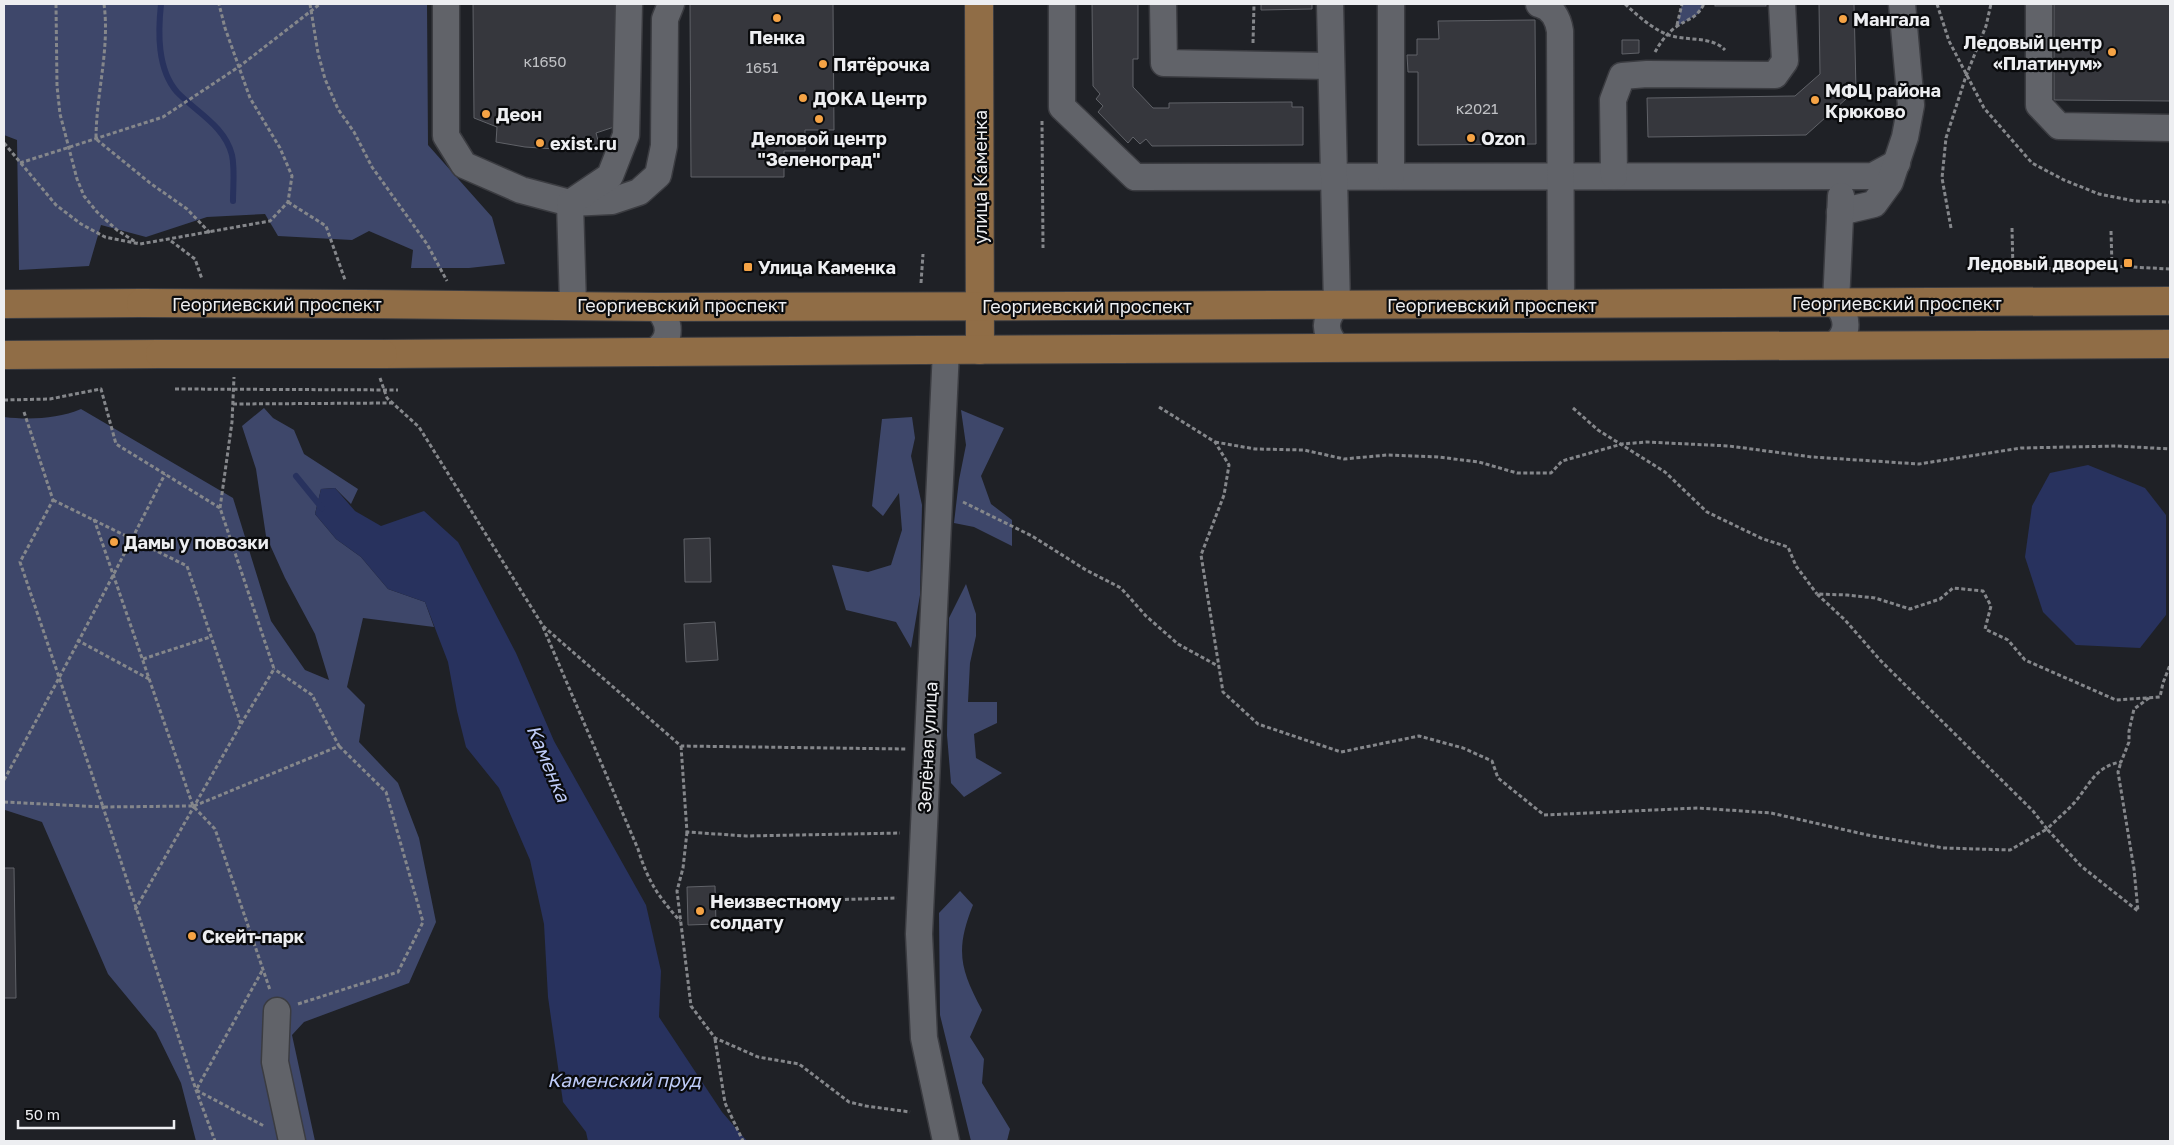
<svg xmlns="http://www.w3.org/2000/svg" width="2174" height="1145" font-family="'Golos Text',sans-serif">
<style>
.green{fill:#3e476a}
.water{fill:#28325e}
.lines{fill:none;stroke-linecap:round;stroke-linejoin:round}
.stream{stroke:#28325e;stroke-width:6}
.building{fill:#36373d;stroke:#606268}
.minor-casing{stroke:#3b3c41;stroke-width:29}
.major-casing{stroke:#3b3c41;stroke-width:30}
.path{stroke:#85878b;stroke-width:3;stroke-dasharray:4 2.5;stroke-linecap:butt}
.minor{stroke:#616369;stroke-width:26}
.major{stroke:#906d46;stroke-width:28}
.major-bridge-casing{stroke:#3b3c41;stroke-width:30;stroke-linecap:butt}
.path-bridge{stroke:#85878b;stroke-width:3;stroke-dasharray:4 2.5;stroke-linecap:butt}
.major-bridge{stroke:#906d46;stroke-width:28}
.poi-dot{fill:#f5a345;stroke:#0a0b0d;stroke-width:2}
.labels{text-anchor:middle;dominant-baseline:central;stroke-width:4.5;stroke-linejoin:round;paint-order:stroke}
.number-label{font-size:15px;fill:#bfc0c4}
.poi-label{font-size:18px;font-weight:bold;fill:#edeef1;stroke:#0a0b0d;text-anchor:start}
.street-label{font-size:18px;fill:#edeef1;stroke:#0a0b0d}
.water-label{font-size:19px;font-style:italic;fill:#becbf8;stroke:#0a0b0d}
</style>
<rect width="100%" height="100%" fill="#1f2126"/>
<g class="green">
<path d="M 4,4 L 427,4 L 428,145 L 492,217 L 505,264 L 469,268 L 411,268 L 413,250 L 369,231 L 352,240 L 278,236 L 265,214 L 207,217 L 146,237 L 101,225 L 89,266 L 19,270 L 17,140 L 4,135 Z"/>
<path d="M 1682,4 L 1704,4 L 1698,14 L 1677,26 Z"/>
<path d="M 264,408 L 273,418 L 294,430 L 304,454 L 358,489 L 351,504 L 335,488 L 321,489 L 315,514 L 336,539 L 361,557 L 388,589 L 425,602 L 434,627 L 363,618 L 347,687 L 365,705 L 359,742 L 398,783 L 419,838 L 436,922 L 409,983 L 304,1022 L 292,1035 L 315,1141 L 196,1141 L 181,1083 L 156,1032 L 108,974 L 42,822 L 5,810 L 4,417 C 29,420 57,419 81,409 L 233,498 L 271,621 L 305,670 L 329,680 L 315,634 L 285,578 L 266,536 L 256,469 L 242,426 Z"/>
<path d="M 961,410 L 1004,428 L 981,476 L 991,504 L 1012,520 L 1012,546 L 974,527 L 954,523 L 959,480 L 966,445 Z"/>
<path d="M 912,417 L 915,438 L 911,456 L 922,505 L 920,595 L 911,648 L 896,622 L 846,610 L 832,565 L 868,572 L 891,565 L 902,530 L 899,493 L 883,516 L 872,506 L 882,419 Z"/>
<path d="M 966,584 L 976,614 L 976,636 L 970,663 L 968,702 L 997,702 L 997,723 L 974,734 L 976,758 L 1002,773 L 964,797 L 951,783 L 947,735 L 949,618 Z"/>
<path d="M 960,891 L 973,905 C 955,950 960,969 982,1010 L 970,1037 L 984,1059 L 982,1083 L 1010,1129 L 1007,1141 L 971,1141 L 940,1015 L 939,913 Z"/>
</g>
<g class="water">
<path d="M 2088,465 L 2145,488 L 2166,515 L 2166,615 L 2140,648 L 2076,645 L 2043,612 L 2025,557 L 2032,506 L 2050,473 Z"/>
<path d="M 335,488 L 355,511 L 381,526 L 424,511 L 458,542 L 516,653 L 554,741 L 646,905 L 661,971 L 659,1017 L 722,1112 L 747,1141 L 588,1141 L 586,1132 L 563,1102 L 548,997 L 544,924 L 530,860 L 499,788 L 466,747 L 457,711 L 448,662 L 425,602 L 388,589 L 361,557 L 336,539 L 315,514 L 321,489 Z"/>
</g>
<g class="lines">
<g class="stream">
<path d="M 161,4 C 158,32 157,69 177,92 C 196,112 225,126 232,155 C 235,169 233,186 233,201"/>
<path d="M 296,476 L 322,508"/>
</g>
</g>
<g class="building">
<path d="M 473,4 L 616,4 L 617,126 L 596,133 L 599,144 L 570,150 L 525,147 L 496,142 L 497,127 L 474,118 Z"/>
<path d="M 690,4 L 833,4 L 834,130 L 805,130 L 805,151 L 784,151 L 784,177 L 691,177 Z"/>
<path d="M 1092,4 L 1138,4 L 1138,59 L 1133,59 L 1133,87 L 1153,108 L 1169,108 L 1169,103 L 1292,102 L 1292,107 L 1303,107 L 1303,145 L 1152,146 L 1146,139 L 1140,144 L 1133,137 L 1128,143 L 1098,112 L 1103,106 L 1096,99 L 1100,94 L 1093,86 Z"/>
<path d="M 1261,4 L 1312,4 L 1312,9 L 1261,10 Z"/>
<rect x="1715" y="4" width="51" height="2"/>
<path d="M 1819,4 L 1854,4 L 1856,90 L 1806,135 L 1648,137 L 1647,98 L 1795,96 L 1820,74 Z"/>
<path d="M 2054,4 L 2170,4 L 2170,101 L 2054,100 Z"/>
<path d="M 1535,20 L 1536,144 L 1418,145 L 1418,72 L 1408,72 L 1407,55 L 1417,55 L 1417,39 L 1439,39 L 1438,21 Z"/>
<path d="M 1622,40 L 1639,40 L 1639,53 L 1622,54 Z"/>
<path d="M 710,538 L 711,582 L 685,582 L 684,539 Z"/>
<path d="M 715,622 L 718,660 L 686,662 L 684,624 Z"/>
<path d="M 4,868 L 14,868 L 16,998 L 4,998 Z"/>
<path d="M 715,886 L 716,924 L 688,925 L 687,887 Z"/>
</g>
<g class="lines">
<g class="minor-casing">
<g id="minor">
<path d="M 446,4 L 446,136 L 464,165 L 521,190 L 570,203 L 612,201 L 639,192 L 658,175 L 664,146 L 665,19 L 671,4"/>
<path d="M 1062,4 L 1062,107 L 1135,177 L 1873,176 L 1897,163"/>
<path d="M 1163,4 L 1164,63 L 1331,66"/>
<path d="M 1330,4 L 1337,305 C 1323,320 1324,333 1338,348"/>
<path d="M 1391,4 L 1391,176"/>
<path d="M 1539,4 C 1552,7 1558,18 1560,31 L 1561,304"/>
<path d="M 2039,4 L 2039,105 L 2059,126 L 2170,128"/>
<path d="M 1614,176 L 1613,100 L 1622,76 L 1647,74 L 1775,75 L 1785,61 L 1782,4"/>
<path d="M 1840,212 L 1874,204 L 1890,182 L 1905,137 L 1911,105 L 1902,4"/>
<path d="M 573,305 L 570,203 L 610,176 L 626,135 L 629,4"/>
<path d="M 1834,345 C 1850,333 1848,317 1836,303 L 1841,196"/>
<path d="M 946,350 L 919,934 L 924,1038 L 946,1141"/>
<path d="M 654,351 C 673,340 671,321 656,307"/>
<path d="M 277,1011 L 275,1062 L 292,1141"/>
</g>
</g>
<g class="major-casing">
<g id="major">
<path d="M 979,4 L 980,350"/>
<path d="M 4,304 L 141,303"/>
<path d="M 363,304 L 656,307 L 1073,306 L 2170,301"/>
<path d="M 383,354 L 920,350 L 2170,344"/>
<path d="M 4,355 L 160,354"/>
</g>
</g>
<g class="path">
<path d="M 56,4 L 57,86 L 60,114 L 77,179 L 84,196 L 97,212 L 117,230 L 137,243"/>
<path d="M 104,4 C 110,49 96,94 96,139 L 150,183 L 187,209 L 210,233"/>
<path d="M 310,4 L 318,53 L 325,79 L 338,109 L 354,132 L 372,167 L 427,244 L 447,281"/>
<path d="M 1625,4 C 1637,15 1650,27 1666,34 C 1685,42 1711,35 1725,50"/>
<path d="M 1937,4 L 1949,41 L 1984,108 L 2032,163 L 2064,180 L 2099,194 L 2135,201 L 2170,202"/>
<path d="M 1677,25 L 1682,4"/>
<path d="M 1253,43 L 1254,4"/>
<path d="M 1655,52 C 1660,43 1667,33 1676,27 C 1689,18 1696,19 1704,4"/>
<path d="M 1042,121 L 1043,248"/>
<path d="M 4,143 L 56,205 L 81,224 L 105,237 L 140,244 L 270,221 L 288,202 L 292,176 L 280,148 L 250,98 L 225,28 L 219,4"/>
<path d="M 20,163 L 163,117 L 240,66 L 320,4"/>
<path d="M 288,202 L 326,226 L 345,280"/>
<path d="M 1951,228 L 1942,178 L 1946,138 L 1966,76 L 1986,26 L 1991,4"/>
<path d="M 2012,228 L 2013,270 L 2112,266 L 2170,269"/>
<path d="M 2111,231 L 2112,266"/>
<path d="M 171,241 L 195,259 L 202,279"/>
<path d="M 921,283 L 923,254"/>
<path d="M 380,378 L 387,398 L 419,427 L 543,626 L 681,746 L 906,749"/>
<path d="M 4,400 L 50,399 L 101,389 L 116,444 L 220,508 L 274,669 L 241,724"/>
<path d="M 233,404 L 392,403"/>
<path d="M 1159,407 L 1215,442 L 1229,465 L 1224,495 L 1201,555 L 1223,692 L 1258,724 L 1341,752 L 1419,736 L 1463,748 L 1492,761 L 1498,778 L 1544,815 L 1698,808 L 1771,813 L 1872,836 L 1944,848 L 2010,850 L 2047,829 L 2081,866 L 2138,911 L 2134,869 L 2118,772 L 2121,762"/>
<path d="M 1573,408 L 1598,430 L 1665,472 L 1707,512 L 1763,539 L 1788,547 L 1796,566 L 1817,594"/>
<path d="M 24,412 L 53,500 L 20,562 L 103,807 L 193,806 L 215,829 L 270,990"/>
<path d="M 1215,442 L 1255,449 L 1304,450 L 1344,459 L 1387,455 L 1438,457 L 1479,462 L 1517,473 L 1551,473 L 1562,461 L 1622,444 L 1647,442 L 1729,446 L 1812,457 L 1919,464 L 2021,448 L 2117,446 L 2170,449"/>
<path d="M 53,500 L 187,566 L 241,724 L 135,910"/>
<path d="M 963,502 L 1032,536 L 1086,570 L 1121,588 L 1146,616 L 1178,644 L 1218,666"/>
<path d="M 220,508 L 232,422 L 234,377"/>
<path d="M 94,519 L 193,806"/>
<path d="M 543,627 L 638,849 C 648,881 657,895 680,921"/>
<path d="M 77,640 L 149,679"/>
<path d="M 143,659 L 210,637"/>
<path d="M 2149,698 L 2134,709 L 2129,731 L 2129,742 L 2121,762 C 2096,766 2090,784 2075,802 C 2067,811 2056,820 2047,829 L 2033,811 L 1881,661 L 1845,620 L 1817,594 L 1847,595 L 1875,598 L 1910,609 L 1940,599 L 1953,588 L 1983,591 L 1991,606 L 1985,629 L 2008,640 L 2025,660 L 2116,700 L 2160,697 L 2163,683 L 2170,665"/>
<path d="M 681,746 L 687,832 L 746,836 L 900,833"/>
<path d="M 4,780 C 59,679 113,577 165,474"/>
<path d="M 4,802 L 103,807 L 196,1090 L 215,1141"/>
<path d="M 194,806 L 339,746 L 312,695 L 274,669"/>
<path d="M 687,832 L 683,868 L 677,891 L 691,1006 L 715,1038 L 758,1057 L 799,1064 L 849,1102 L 866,1106 L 910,1112"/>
<path d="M 715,903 L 897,898"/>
<path d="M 262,971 L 196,1090 L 264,1126"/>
<path d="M 298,1004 L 398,972 L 423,922 L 386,792 L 339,746"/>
<path d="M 715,1039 L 725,1103 L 743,1141"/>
</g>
<use href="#minor" class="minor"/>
<use href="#major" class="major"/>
<g class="major-bridge-casing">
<g id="major-bridge">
<path d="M 141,303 L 363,304"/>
<path d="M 160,354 L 383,354"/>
</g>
</g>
<path class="path-bridge" d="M 175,389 L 398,390"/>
<use href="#major-bridge" class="major-bridge"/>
</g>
<g class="poi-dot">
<circle cx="777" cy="18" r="5"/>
<circle cx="1843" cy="19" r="5"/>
<circle cx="2112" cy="52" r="5"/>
<circle cx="823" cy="64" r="5"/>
<circle cx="803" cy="98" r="5"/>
<circle cx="1815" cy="100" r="5"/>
<circle cx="486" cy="114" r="5"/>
<circle cx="819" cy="119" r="5"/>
<circle cx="1471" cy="138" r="5"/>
<circle cx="540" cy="143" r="5"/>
<rect x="2123" y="258" width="10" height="10" rx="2.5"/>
<rect x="743" y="262" width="10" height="10" rx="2.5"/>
<circle cx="114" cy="542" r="5"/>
<circle cx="700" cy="911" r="5"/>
<circle cx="192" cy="936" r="5"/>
</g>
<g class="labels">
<g class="number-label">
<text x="545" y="61">к1650</text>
<text x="762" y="67">1651</text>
<text x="1477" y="108">к2021</text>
</g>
<g class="poi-label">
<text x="1853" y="19">Мангала</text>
<text x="777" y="37" text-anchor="middle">Пенка</text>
<text x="2102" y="42" text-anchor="end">Ледовый центр<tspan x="2102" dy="21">«Платинум»</tspan></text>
<text x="833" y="64">Пятёрочка</text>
<text x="1825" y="90">МФЦ района<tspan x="1825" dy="21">Крюково</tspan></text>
<text x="813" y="98">ДОКА Центр</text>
<text x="496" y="114">Деон</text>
<text x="819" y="138" text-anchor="middle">Деловой центр<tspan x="819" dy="21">"Зеленоград"</tspan></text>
<text x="1481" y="138">Ozon</text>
<text x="550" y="143">exist.ru</text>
<text x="2118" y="263" text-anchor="end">Ледовый дворец</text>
<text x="758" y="267">Улица Каменка</text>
<text x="124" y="542">Дамы у повозки</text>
<text x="710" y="901">Неизвестному<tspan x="710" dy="21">солдату</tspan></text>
<text x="202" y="936">Скейт-парк</text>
</g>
<g class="street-label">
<text transform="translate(980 177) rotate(-90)">улица Каменка</text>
<text x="1897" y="303">Георгиевский проспект</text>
<text x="277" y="304">Георгиевский проспект</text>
<text x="682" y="305">Георгиевский проспект</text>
<text x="1492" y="305">Георгиевский проспект</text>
<text x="1087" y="306">Георгиевский проспект</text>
<text transform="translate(927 747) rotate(-87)">Зелёная улица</text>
</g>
<g class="water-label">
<text transform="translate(549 763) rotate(67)">Каменка</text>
<text x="624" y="1079">Каменский пруд</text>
</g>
</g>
<rect width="2174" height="1145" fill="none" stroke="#edeef1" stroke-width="10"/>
<path d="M18 1120v8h156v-8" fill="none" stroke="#edeef1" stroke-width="2.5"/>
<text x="25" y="1120" font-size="15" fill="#edeef1" stroke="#0a0b0d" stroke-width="4" paint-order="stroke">50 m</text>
</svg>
